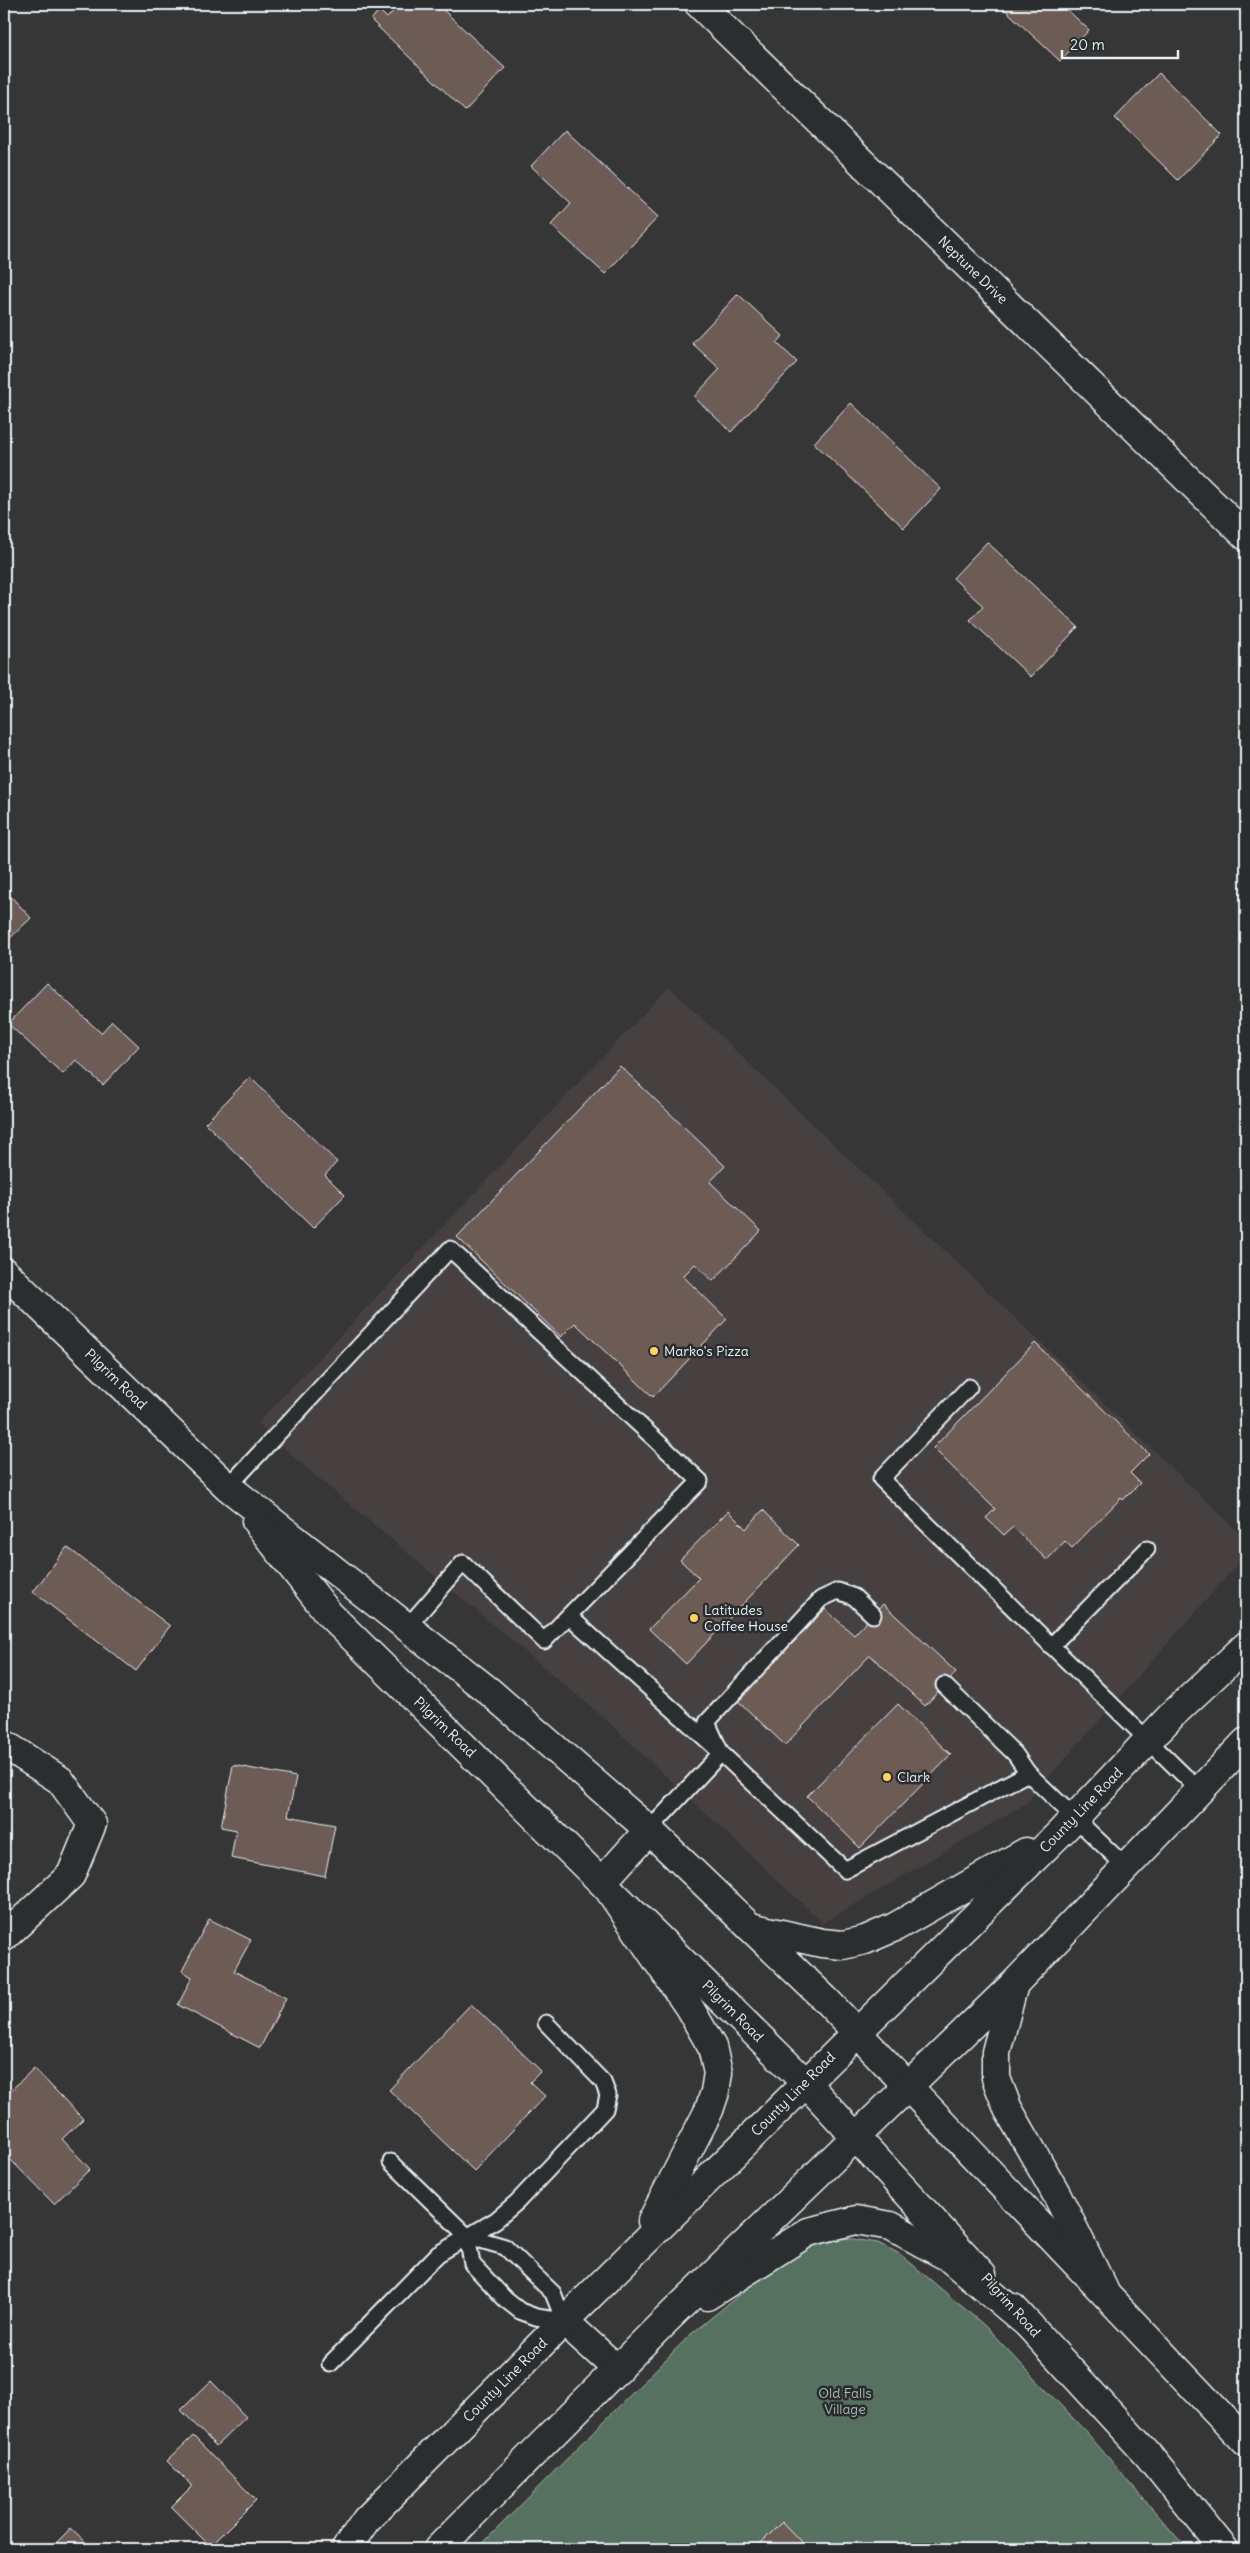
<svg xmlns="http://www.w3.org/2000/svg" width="1250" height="2553" font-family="Delius,sans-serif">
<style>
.built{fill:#474140}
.green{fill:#567160;stroke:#9fb1ac}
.building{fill:#6d5b56;stroke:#e8f1f8}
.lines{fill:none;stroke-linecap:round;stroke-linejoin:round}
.service-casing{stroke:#e8f1f8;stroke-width:19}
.minor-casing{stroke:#e8f1f8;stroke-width:31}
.tertiary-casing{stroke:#e8f1f8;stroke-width:31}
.secondary-casing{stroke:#e8f1f8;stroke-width:31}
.service{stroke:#2a2d2e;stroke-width:15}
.minor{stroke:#2a2d2e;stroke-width:28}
.tertiary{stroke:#2a2d2e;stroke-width:28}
.secondary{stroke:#2a2d2e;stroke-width:28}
.poi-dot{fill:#ffd166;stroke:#2a2d2e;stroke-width:2}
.labels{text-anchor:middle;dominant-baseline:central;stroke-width:5;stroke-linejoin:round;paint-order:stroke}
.street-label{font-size:14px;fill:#e8f1f8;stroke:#2a2d2e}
.poi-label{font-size:14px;fill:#e8f1f8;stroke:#2a2d2e;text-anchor:start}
.park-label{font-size:14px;fill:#a6b7b4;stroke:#2a2d2e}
</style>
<rect width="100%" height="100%" fill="#373636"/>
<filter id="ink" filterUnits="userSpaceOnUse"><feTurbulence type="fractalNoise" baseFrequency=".02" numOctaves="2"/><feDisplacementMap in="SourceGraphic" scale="10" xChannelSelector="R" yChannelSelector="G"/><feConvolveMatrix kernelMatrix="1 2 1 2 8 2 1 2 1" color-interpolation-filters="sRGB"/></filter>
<g filter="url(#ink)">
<path class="built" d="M 669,987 L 1246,1539 L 1246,1555 L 1025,1804 L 823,1923 L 602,1716 L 298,1461 L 258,1423 Z"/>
<path class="green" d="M 846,2238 L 878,2243 L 900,2254 L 985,2326 L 1088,2434 L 1187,2549 L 477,2549 L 690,2335 L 766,2273 L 803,2248 L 829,2240 Z"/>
<g class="building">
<path d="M 400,4 L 437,4 L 505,68 L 465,111 L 371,20 L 379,10 L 387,18 Z"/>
<path d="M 999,4 L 1061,4 L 1089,30 L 1060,61 Z"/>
<path d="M 1159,73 L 1222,135 L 1178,180 L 1115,118 Z"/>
<path d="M 565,130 L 658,217 L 605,274 L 551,225 L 571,203 L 531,166 Z"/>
<path d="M 738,294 L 783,336 L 777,343 L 797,362 L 731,432 L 694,397 L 720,369 L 692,343 Z"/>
<path d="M 851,403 L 941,489 L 904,528 L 814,443 Z"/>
<path d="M 987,542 L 1078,627 L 1031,677 L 970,620 L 983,606 L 953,578 Z"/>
<path d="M 4,889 L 31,918 L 4,944 Z"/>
<path d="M 47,983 L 101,1033 L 112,1021 L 139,1046 L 103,1085 L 76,1060 L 63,1074 L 8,1024 Z"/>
<path d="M 620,1066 L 725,1166 L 710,1182 L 761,1231 L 713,1281 L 695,1264 L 683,1276 L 727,1319 L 653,1397 L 575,1323 L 561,1337 L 457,1237 Z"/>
<path d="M 250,1077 L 337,1162 L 325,1175 L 345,1195 L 313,1228 L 205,1123 Z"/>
<path d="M 1035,1343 L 1149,1454 L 1130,1473 L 1140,1483 L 1123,1500 L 1121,1498 L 1072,1548 L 1065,1541 L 1047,1560 L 1013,1527 L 1004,1535 L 986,1518 L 995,1509 L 933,1448 Z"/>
<path d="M 763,1510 L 799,1545 L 686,1664 L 649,1629 L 699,1578 L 680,1560 L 728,1511 L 746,1529 Z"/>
<path d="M 67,1547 L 170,1626 L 136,1671 L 33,1592 Z"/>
<path d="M 883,1604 L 956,1672 L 925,1706 L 870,1655 L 785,1745 L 738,1701 L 825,1609 L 854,1635 Z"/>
<path d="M 898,1704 L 951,1755 L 860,1848 L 807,1796 Z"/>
<path d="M 233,1765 L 296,1777 L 288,1816 L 335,1825 L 325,1876 L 231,1858 L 236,1830 L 221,1827 Z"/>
<path d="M 209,1919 L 251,1940 L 234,1971 L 286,1998 L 260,2048 L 178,2005 L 192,1977 L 182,1971 Z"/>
<path d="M 471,2004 L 541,2071 L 530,2082 L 545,2096 L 474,2171 L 389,2090 Z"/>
<path d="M 34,2068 L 83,2119 L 62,2139 L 90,2169 L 54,2204 L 4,2153 L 4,2116 L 6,2113 L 4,2111 L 4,2097 Z"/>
<path d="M 211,2381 L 246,2417 L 216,2446 L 181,2410 Z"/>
<path d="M 193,2436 L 256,2500 L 210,2546 L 171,2507 L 192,2486 L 167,2461 Z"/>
<path d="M 782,2522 L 808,2549 L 755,2549 Z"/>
<path d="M 71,2528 L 93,2549 L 50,2549 Z"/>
</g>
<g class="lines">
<g class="service-casing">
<g id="service">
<path d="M 969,1387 L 881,1479 L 1200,1791"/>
<path d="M 228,1487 L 450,1249 L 700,1481 L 544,1641 L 463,1563 L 408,1626"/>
<path d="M 569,1616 L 717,1749"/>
<path d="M 1051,1646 L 1147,1549"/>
<path d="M 944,1685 L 1015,1754 L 1028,1773"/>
<path d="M 721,1753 L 707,1722 L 821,1599 L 838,1591 L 854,1597 L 873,1615"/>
<path d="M 649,1830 L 721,1753 L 845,1870 L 1028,1773 L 1127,1868"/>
<path d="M 391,2162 L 467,2236 L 505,2247 L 553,2293 L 564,2321 L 536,2317 L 520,2311 L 506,2300 L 472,2264 L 467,2236"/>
<path d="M 330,2364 L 438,2254 L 496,2220 L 517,2202 L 605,2109 L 608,2095 L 603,2082 L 546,2023"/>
</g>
</g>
<g class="minor-casing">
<g id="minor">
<path d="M 699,4 L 1246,536"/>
<path d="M 4,1744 L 60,1780 L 92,1824 L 71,1875 L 4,1937"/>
</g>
</g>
<g class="tertiary-casing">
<g id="tertiary">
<path d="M 4,1272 L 228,1487 L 490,1692 L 649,1830 L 825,1999 L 1246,2442"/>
<path d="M 256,1521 L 329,1614 L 805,2082 L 982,2274"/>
<path d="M 603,1881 L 649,1830"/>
<path d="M 1013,2308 L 1148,2455 L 1224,2549"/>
</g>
</g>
<g class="secondary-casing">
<g id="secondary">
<path d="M 603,1881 L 689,2007 L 712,2047 L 718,2073 L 715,2092 L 709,2110 L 652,2221"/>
<path d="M 750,1927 L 822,1943 L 843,1945 L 865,1940 L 895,1927 L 1026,1852"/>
<path d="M 1013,1988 L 996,2052 L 996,2078 L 1008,2109 L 1057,2195 L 1104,2290"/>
<path d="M 707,2296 L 808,2232 L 856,2220 L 891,2226 L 948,2257 L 1030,2326"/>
<path d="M 564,2321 L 618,2370"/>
<path d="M 346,2549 L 366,2520 L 564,2321 L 1062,1831 L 1172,1715 L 1246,1646"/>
<path d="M 438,2549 L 658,2328 L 1014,1984 L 1246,1742"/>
</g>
</g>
<use href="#service" class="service"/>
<use href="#minor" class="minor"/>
<use href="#tertiary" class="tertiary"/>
<use href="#secondary" class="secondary"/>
</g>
</g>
<g class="poi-dot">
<circle cx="654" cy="1351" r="5"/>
<circle cx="694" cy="1618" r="5"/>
<circle cx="887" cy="1777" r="5"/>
</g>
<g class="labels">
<g class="street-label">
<text transform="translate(973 270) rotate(44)">Neptune Drive</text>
<text transform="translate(116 1379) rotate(44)">Pilgrim Road</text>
<text transform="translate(445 1727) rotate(44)">Pilgrim Road</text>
<text transform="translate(1081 1810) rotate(-46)">County Line Road</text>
<text transform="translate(733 2011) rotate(45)">Pilgrim Road</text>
<text transform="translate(793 2094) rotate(-45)">County Line Road</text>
<text transform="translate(1011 2305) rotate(48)">Pilgrim Road</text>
<text transform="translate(505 2380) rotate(-45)">County Line Road</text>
</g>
<g class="poi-label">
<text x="664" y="1351">Marko's Pizza</text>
<text x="704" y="1610">Latitudes<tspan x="704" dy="16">Coffee House</tspan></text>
<text x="897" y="1777">Clark</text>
</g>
<g class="park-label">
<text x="845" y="2393">Old Falls<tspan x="845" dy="16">Village</tspan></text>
</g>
</g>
<rect width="1250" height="2553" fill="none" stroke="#2a2d2e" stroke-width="20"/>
<rect x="10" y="10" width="1230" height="2533" fill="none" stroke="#e8f1f8" stroke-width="2" filter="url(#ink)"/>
<path d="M1062 50v8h116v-8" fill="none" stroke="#e8f1f8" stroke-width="2.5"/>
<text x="1070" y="50" font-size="15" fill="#e8f1f8" stroke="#2a2d2e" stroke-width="4" paint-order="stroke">20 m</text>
</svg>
